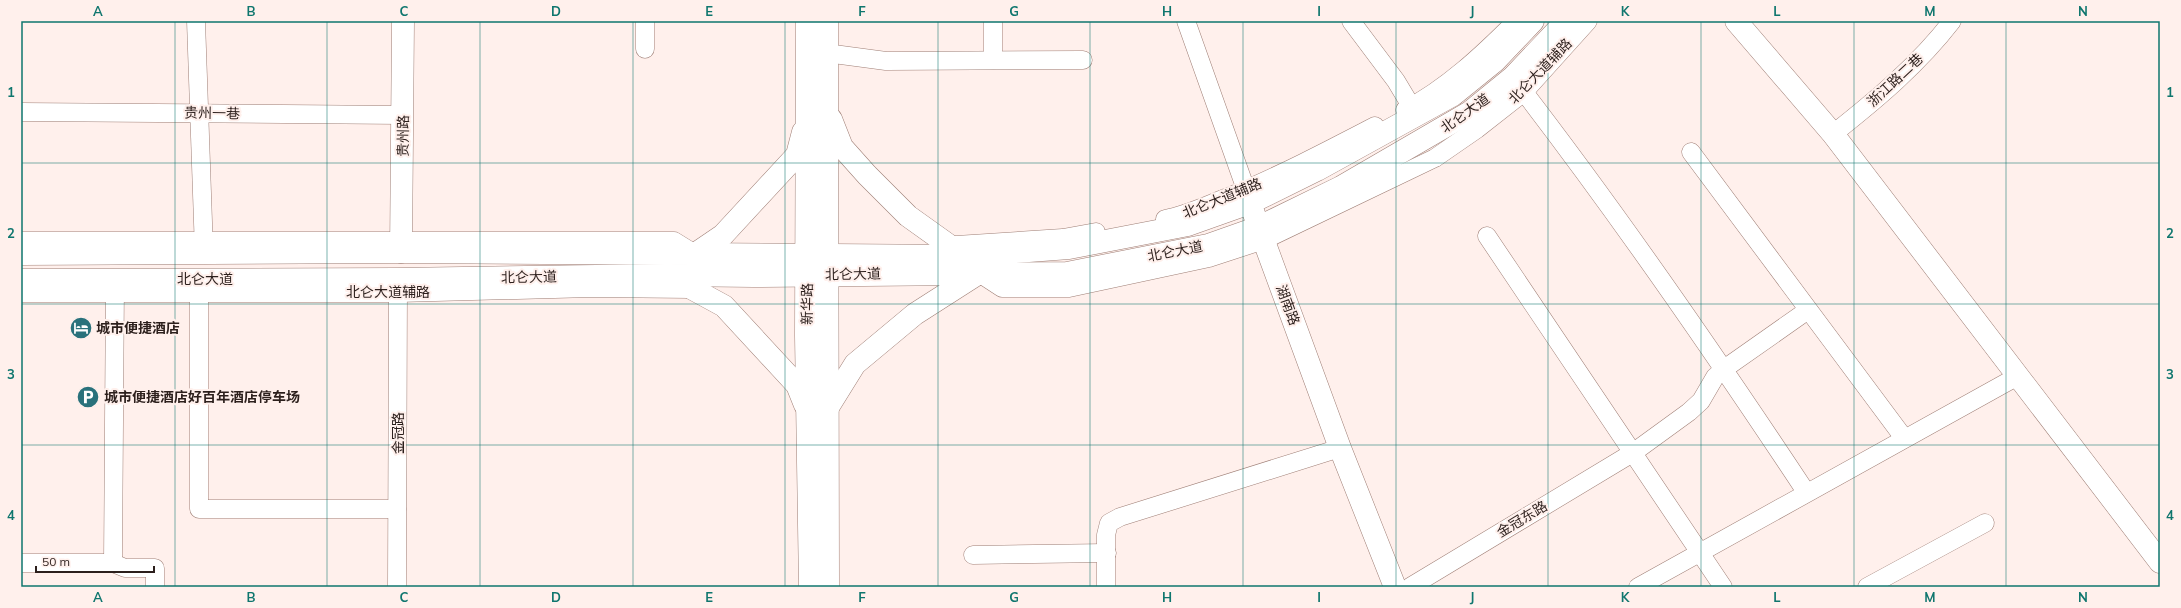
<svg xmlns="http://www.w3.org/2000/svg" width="2181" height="608" font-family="Mulish,'Noto Sans SC',sans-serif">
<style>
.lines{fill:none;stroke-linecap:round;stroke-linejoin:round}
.minor-casing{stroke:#9f7f76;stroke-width:19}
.tertiary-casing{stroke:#9f7f76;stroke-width:23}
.secondary-casing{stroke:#9f7f76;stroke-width:23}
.primary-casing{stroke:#9f7f76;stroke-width:23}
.minor{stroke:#fff;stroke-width:18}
.tertiary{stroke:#fff;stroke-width:22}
.secondary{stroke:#fff;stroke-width:22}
.primary{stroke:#fff;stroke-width:22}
.grid{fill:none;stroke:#0f766e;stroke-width:1;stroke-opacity:0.55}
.labels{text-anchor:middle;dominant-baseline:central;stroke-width:4;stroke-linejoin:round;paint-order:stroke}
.street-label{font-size:14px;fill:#2c1f1c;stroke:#fff0ec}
.poi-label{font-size:14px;font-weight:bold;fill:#2c1f1c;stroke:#fff0ec;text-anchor:start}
.neatline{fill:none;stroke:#0f766e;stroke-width:1.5}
.grid-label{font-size:13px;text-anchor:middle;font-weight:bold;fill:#0f766e}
</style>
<rect width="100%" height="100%" fill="#fff0ec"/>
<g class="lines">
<g class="minor-casing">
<g id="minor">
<path d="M 196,21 L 204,251"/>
<path d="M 645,21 L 645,49"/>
<path d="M 1186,21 L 1250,201"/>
<path d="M 1351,21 L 1396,81 L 1417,116"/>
<path d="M 826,53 L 886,61 L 1083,60"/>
<path d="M 993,60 L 993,21"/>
<path d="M 1517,83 C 1619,215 1714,353 1806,492"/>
<path d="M 1405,110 C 1447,88 1482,55 1516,21"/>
<path d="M 21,112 L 403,115"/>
<path d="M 1833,134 C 1876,100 1918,65 1952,21"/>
<path d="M 1691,152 L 1904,438"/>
<path d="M 1165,219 C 1187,215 1207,205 1228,197 C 1279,176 1327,151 1375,126"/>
<path d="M 1487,236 L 1723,587"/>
<path d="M 21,241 L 674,241 L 695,254"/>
<path d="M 941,246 L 1063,238 L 1096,232"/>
<path d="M 979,273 L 1002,288 L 1069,288 L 1209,258 L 1264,240 L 1435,158 L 1477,129 L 1524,92 L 1588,21"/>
<path d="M 199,279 L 199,509 L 397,509"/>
<path d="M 21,293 L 398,293 L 591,288 L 692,289"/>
<path d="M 973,555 L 1107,553"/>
<path d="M 21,563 L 113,563 L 115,282"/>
<path d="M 113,563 L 125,568 L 155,568 L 155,587"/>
<path d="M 397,587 L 398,282"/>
<path d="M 1106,587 L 1106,535 L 1109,523 L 1120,517 L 1340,448"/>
<path d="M 1410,587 L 1634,452 L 1689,412 L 1701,401 L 1715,377 L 1724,369 L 1808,310"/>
<path d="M 1638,587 L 2018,376"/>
<path d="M 1867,587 L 1985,523"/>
</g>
</g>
<g class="tertiary-casing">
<g id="tertiary">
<path d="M 1250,203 L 1340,448 L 1395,587"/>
<path d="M 401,252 L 403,21"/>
</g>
</g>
<g class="secondary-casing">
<g id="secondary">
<path d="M 1736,21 L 1833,134 L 2160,562"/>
<path d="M 21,254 L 401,252 L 964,256 L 1069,248 L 1188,225 L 1250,203 L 1317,170 L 1453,95 L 1495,61 L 1533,21"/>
<path d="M 21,280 L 398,279 L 667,275 L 754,276 L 1067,273 L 1208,245 L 1259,227 L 1341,187 L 1470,112 L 1513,77 L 1566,21"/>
</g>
</g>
<g class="primary-casing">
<g id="primary">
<path d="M 807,21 L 806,336 L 810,587"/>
<path d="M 827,21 L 828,587"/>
<path d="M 831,119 L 842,147 L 867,175 L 908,216 L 964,256"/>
<path d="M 695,254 L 723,235 L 797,155 L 803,132"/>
<path d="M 667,275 L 724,306 L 797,385 L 805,405"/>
<path d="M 827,409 L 855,364 L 915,314 L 979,273"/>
</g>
</g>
<use href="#minor" class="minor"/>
<use href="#tertiary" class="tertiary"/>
<use href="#secondary" class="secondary"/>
<use href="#primary" class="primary"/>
</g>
<path class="grid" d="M 175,21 L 175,587M 327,21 L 327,587M 480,21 L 480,587M 633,21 L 633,587M 785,21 L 785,587M 938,21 L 938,587M 1090,21 L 1090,587M 1243,21 L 1243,587M 1396,21 L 1396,587M 1548,21 L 1548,587M 1701,21 L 1701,587M 1854,21 L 1854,587M 2006,21 L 2006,587M 21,163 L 2160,163M 21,304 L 2160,304M 21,445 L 2160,445"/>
<defs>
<g id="hotel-disc" transform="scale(1.15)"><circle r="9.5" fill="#29717b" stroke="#fff0ec"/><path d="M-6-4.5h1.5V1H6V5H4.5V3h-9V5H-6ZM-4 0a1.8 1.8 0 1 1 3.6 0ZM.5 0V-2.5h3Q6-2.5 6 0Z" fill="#fff"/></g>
<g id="parking-disc" transform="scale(1.15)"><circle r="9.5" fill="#29717b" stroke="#fff0ec"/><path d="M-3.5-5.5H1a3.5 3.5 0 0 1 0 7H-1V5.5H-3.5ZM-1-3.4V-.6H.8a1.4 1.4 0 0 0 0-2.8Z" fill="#fff"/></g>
</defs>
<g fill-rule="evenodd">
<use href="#hotel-disc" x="81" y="328"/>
<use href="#parking-disc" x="88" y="397"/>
</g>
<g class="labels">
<g class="street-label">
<text transform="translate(1540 71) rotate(-46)">北仑大道辅路</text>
<text transform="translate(1895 80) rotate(-43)">浙江路二巷</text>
<text transform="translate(212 113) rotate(1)">贵州一巷</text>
<text transform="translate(1465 113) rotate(-35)">北仑大道</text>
<text transform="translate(403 136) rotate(-89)">贵州路</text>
<text transform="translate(1222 198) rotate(-22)">北仑大道辅路</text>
<text transform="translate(1175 251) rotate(-11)">北仑大道</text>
<text transform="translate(853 274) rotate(-1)">北仑大道</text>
<text transform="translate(529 277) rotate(-1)">北仑大道</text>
<text x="205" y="279">北仑大道</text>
<text x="388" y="292">北仑大道辅路</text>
<text transform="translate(807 304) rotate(-89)">新华路</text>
<text transform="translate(1288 305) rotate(70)">湖南路</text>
<text transform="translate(398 433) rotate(-90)">金冠路</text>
<text transform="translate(1522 519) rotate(-31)">金冠东路</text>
</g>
<g class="poi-label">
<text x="96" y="328">城市便捷酒店</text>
<text x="104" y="397">城市便捷酒店好百年酒店停车场</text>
</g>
</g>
<rect width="2181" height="608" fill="none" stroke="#fff0ec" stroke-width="44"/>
<path d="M36 566v6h118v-6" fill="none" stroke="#2c1f1c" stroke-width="2"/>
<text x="42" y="566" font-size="12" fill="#2c1f1c" stroke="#fff0ec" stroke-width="3" paint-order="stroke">50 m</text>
<rect x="22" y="22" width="2137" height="564" class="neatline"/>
<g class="grid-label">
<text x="98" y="16">A</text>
<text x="251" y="16">B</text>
<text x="404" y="16">C</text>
<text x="556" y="16">D</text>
<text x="709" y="16">E</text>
<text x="862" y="16">F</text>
<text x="1014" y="16">G</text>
<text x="1167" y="16">H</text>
<text x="1319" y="16">I</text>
<text x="1472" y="16">J</text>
<text x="1625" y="16">K</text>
<text x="1777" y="16">L</text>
<text x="1930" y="16">M</text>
<text x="2083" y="16">N</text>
<text x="11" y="97">1</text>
<text x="2170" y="97">1</text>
<text x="11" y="238">2</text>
<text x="2170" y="238">2</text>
<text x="11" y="379">3</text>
<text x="2170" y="379">3</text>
<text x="11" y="520">4</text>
<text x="2170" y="520">4</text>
<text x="98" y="602">A</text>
<text x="251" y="602">B</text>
<text x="404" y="602">C</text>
<text x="556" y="602">D</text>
<text x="709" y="602">E</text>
<text x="862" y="602">F</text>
<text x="1014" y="602">G</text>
<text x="1167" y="602">H</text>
<text x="1319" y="602">I</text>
<text x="1472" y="602">J</text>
<text x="1625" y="602">K</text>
<text x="1777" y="602">L</text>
<text x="1930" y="602">M</text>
<text x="2083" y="602">N</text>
</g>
</svg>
